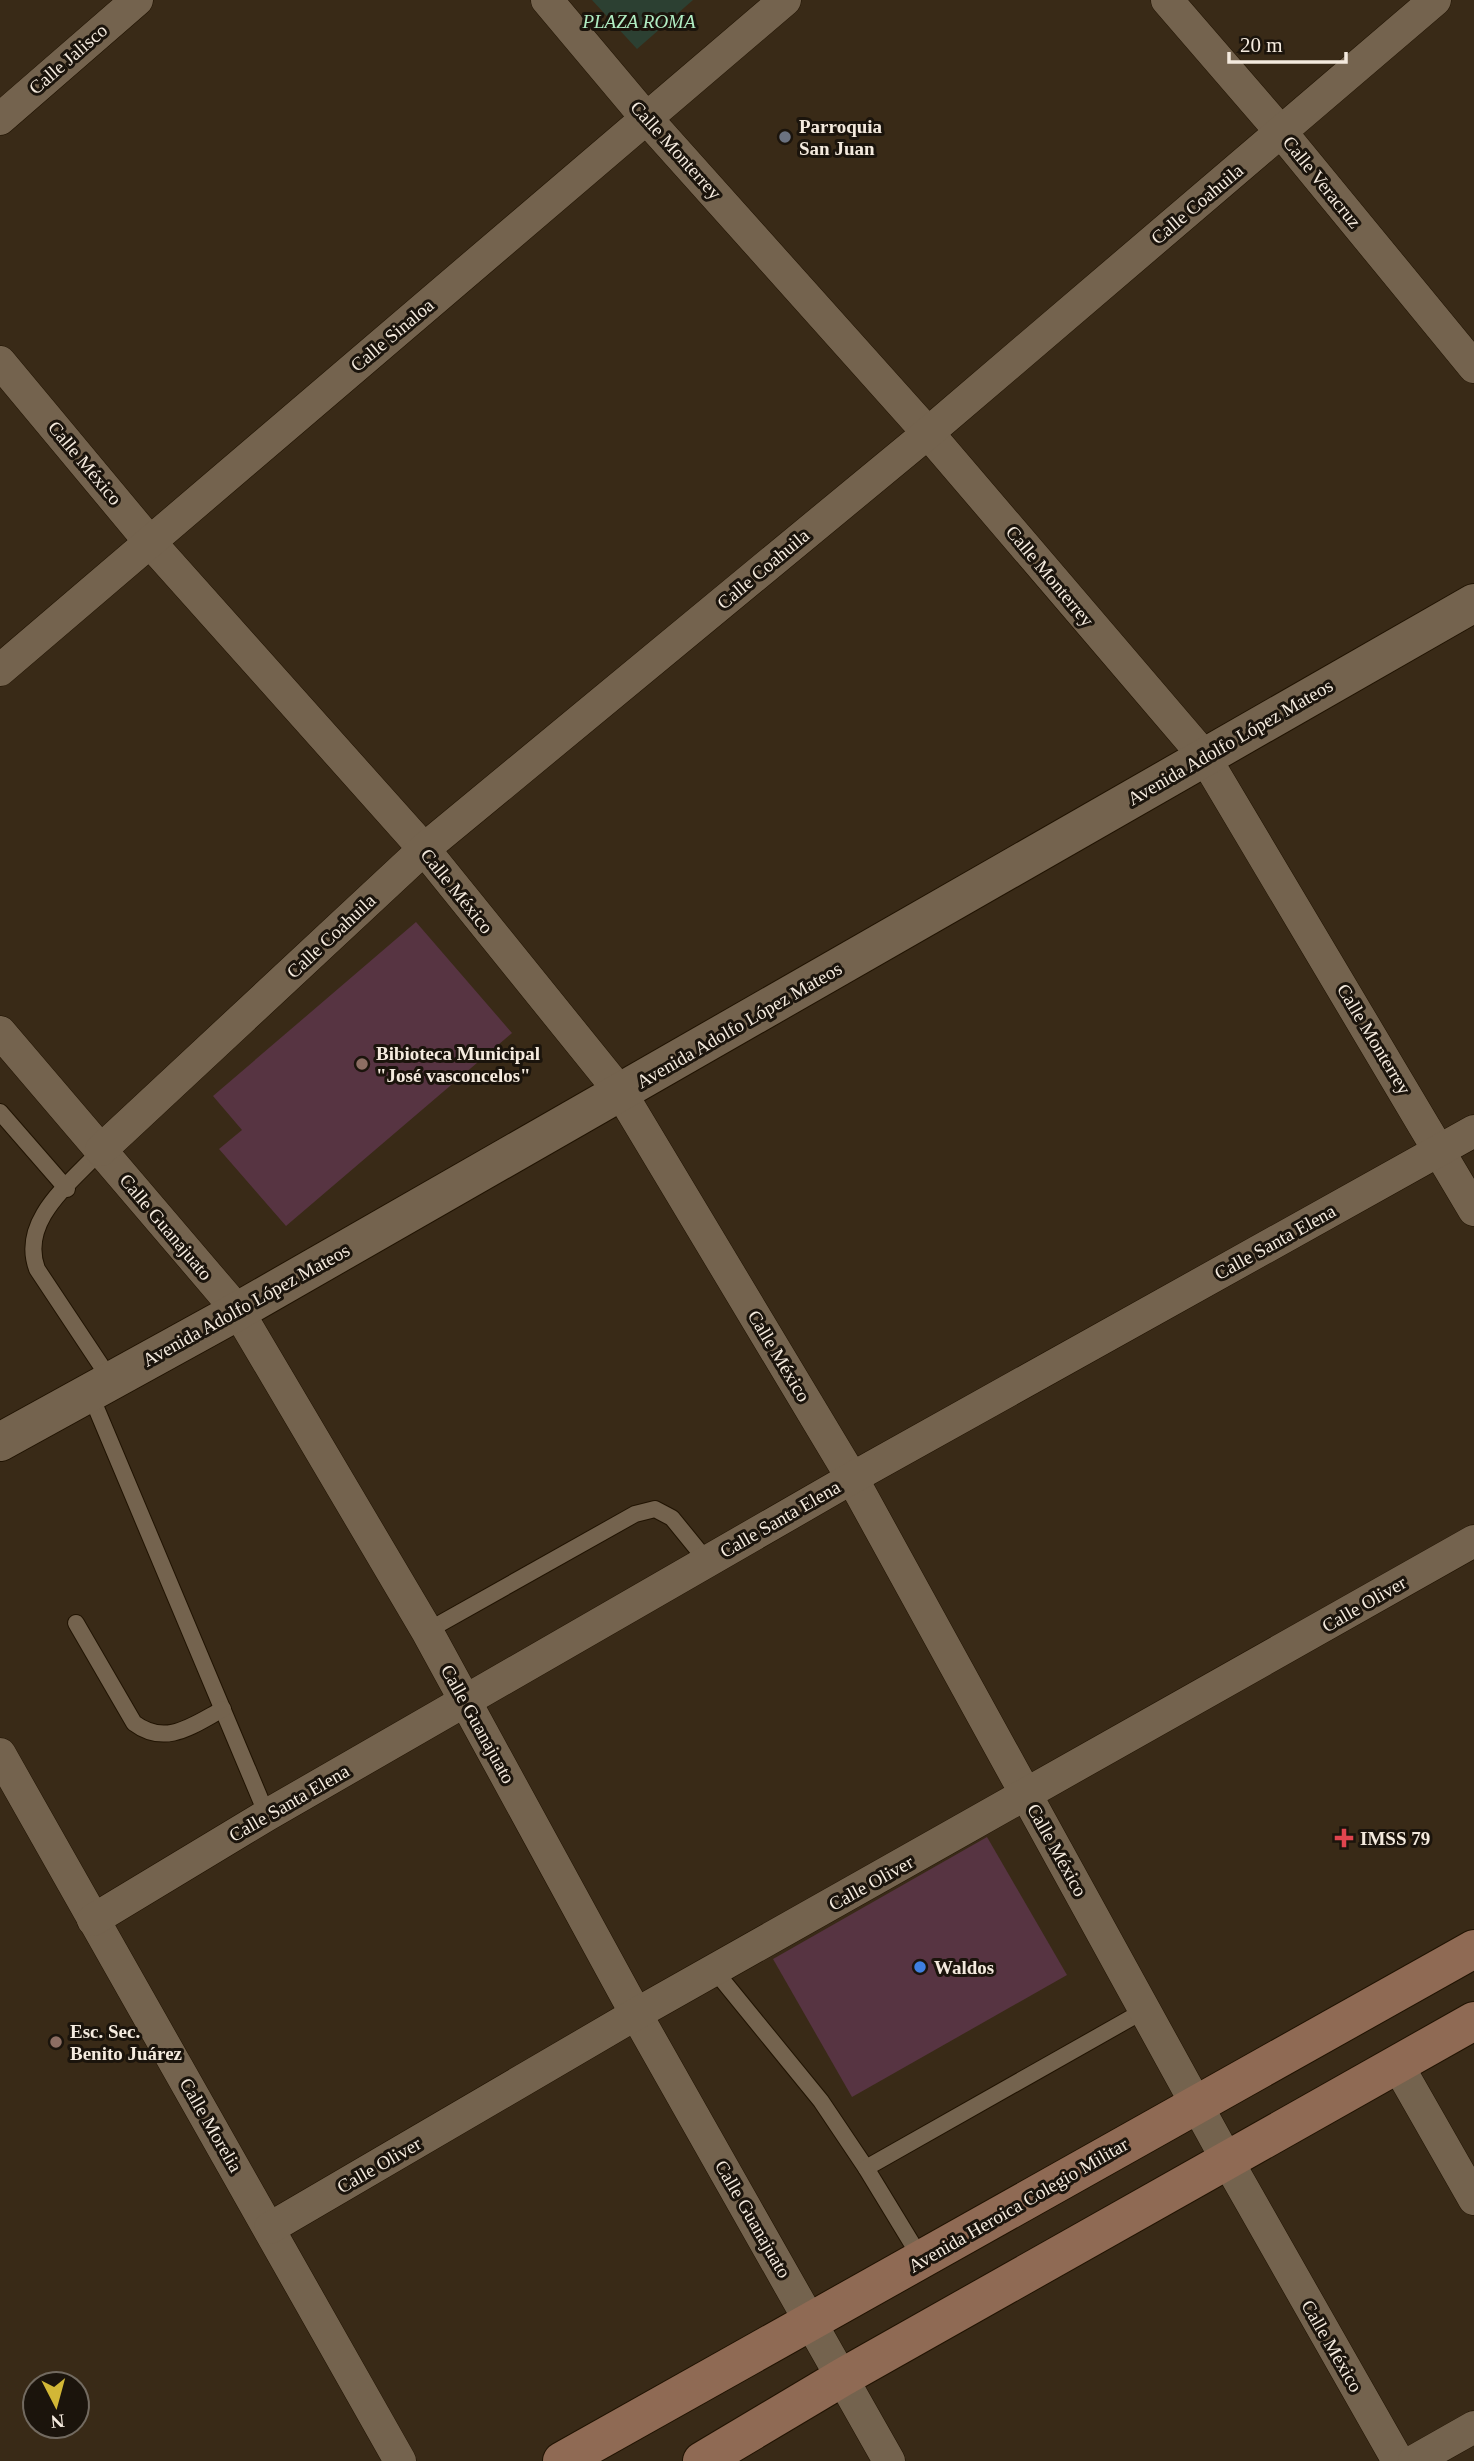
<svg xmlns="http://www.w3.org/2000/svg" width="1474" height="2461" font-family="'Times New Roman',serif">
<style>
.green{fill:#2c4032}
.building{fill:#573442}
.lines{fill:none;stroke-linecap:round;stroke-linejoin:round}
.service-casing{stroke:#201302;stroke-width:18}
.minor-casing{stroke:#201302;stroke-width:33}
.tertiary-casing{stroke:#201302;stroke-width:40}
.secondary-casing{stroke:#201302;stroke-width:40}
.service{stroke:#74634e;stroke-width:16}
.minor{stroke:#74634e;stroke-width:32}
.tertiary{stroke:#74634e;stroke-width:38}
.secondary{stroke:#8f6a54;stroke-width:38}
.worship-dot{fill:#6b7280;stroke:#1b140c;stroke-width:2.5}
.education-dot{fill:#8d6e63;stroke:#1b140c;stroke-width:2.5}
.health-dot{fill:#e0444e;stroke:#1b140c;stroke-width:2.5}
.shop-dot{fill:#3f7fe0;stroke:#1b140c;stroke-width:2.5}
.labels{text-anchor:middle;dominant-baseline:central;stroke-width:6;stroke-linejoin:round;paint-order:stroke}
.park-label{font-size:19px;font-style:italic;fill:#b0edc3;stroke:#1b140c}
.street-label{font-size:19px;fill:#f4eade;stroke:#1b140c}
.poi-label{font-size:19px;font-weight:bold;fill:#f4eade;stroke:#1b140c;text-anchor:start}
</style>
<rect width="100%" height="100%" fill="#392a17"/>
<path class="green" d="M 592,0 L 693,0 L 637,49 Z"/>
<g class="building">
<path d="M 416,922 L 512,1033 L 286,1226 L 219,1149 L 242,1130 L 213,1096 Z"/>
<path d="M 987,1837 L 1067,1975 L 852,2097 L 773,1959 Z"/>
</g>
<g class="lines">
<g class="service-casing">
<g id="service">
<path d="M 0,1112 L 67,1189"/>
<path d="M 101,1150 C 71,1183 19,1220 37,1269 L 110,1379"/>
<path d="M 89,1391 L 267,1815"/>
<path d="M 76,1623 L 134,1723 C 166,1747 193,1725 223,1709"/>
<path d="M 427,1631 L 635,1514 L 655,1509 L 672,1518 L 707,1561"/>
<path d="M 715,1971 L 821,2101 L 866,2168"/>
<path d="M 922,2260 L 866,2168 L 1145,2010"/>
</g>
</g>
<g class="minor-casing">
<g id="minor">
<path d="M 547,0 L 647,119 L 928,433 L 1204,756 L 1474,1210"/>
<path d="M 1167,0 L 1281,132 L 1474,367"/>
<path d="M 0,119 L 137,0"/>
<path d="M 0,362 L 149,541 L 424,849 L 621,1093 L 852,1478 L 1227,2160 L 1398,2461"/>
<path d="M 0,670 L 785,0"/>
<path d="M 0,1032 L 238,1311 L 427,1631 L 636,2014 L 889,2461"/>
<path d="M 101,1150 L 424,849 L 928,433 L 1435,0"/>
<path d="M 0,1754 L 400,2461"/>
<path d="M 93,1920 L 267,1815 L 852,1478 L 1474,1131"/>
<path d="M 1397,2064 L 1474,2199"/>
<path d="M 270,2228 L 636,2014 L 1474,1541"/>
<path d="M 1414,2461 L 1474,2427"/>
</g>
</g>
<g class="tertiary-casing">
<path id="tertiary" d="M 0,1442 L 238,1311 L 1474,603"/>
</g>
<g class="secondary-casing">
<g id="secondary">
<path d="M 562,2461 L 1474,1949"/>
<path d="M 702,2461 L 843,2377 L 1474,2021"/>
</g>
</g>
<use href="#service" class="service"/>
<use href="#minor" class="minor"/>
<use href="#tertiary" class="tertiary"/>
<use href="#secondary" class="secondary"/>
</g>
<circle class="worship-dot" cx="785" cy="137" r="7"/>
<g class="education-dot">
<circle cx="362" cy="1064" r="7"/>
<circle cx="56" cy="2042" r="7"/>
</g>
<path class="health-dot" d="M1340.5 1827.5h7v7h7v7h-7v7h-7v-7h-7v-7h7z"/>
<circle class="shop-dot" cx="920" cy="1967" r="7"/>
<g class="labels">
<g class="park-label">
<text x="639" y="21">PLAZA ROMA</text>
</g>
<g class="street-label">
<text transform="translate(68 59) rotate(-41)">Calle Jalisco</text>
<text transform="translate(676 150) rotate(48)">Calle Monterrey</text>
<text transform="translate(1322 182) rotate(51)">Calle Veracruz</text>
<text transform="translate(1197 204) rotate(-40)">Calle Coahuila</text>
<text transform="translate(392 335) rotate(-40)">Calle Sinaloa</text>
<text transform="translate(85 463) rotate(50)">Calle México</text>
<text transform="translate(763 569) rotate(-40)">Calle Coahuila</text>
<text transform="translate(1050 576) rotate(50)">Calle Monterrey</text>
<text transform="translate(1230 742) rotate(-30)">Avenida Adolfo López Mateos</text>
<text transform="translate(457 891) rotate(51)">Calle México</text>
<text transform="translate(331 936) rotate(-43)">Calle Coahuila</text>
<text transform="translate(739 1025) rotate(-30)">Avenida Adolfo López Mateos</text>
<text transform="translate(1374 1039) rotate(59)">Calle Monterrey</text>
<text transform="translate(166 1227) rotate(50)">Calle Guanajuato</text>
<text transform="translate(1275 1242) rotate(-29)">Calle Santa Elena</text>
<text transform="translate(246 1305) rotate(-29)">Avenida Adolfo López Mateos</text>
<text transform="translate(779 1356) rotate(59)">Calle México</text>
<text transform="translate(780 1519) rotate(-30)">Calle Santa Elena</text>
<text transform="translate(1364 1604) rotate(-30)">Calle Oliver</text>
<text transform="translate(478 1724) rotate(61)">Calle Guanajuato</text>
<text transform="translate(289 1803) rotate(-30)">Calle Santa Elena</text>
<text transform="translate(1057 1850) rotate(61)">Calle México</text>
<text transform="translate(871 1883) rotate(-29)">Calle Oliver</text>
<text transform="translate(211 2125) rotate(60)">Calle Morelia</text>
<text transform="translate(379 2165) rotate(-30)">Calle Oliver</text>
<text transform="translate(1018 2205) rotate(-30)">Avenida Heroica Colegio Militar</text>
<text transform="translate(753 2219) rotate(60)">Calle Guanajuato</text>
<text transform="translate(1332 2346) rotate(60)">Calle México</text>
</g>
<g class="poi-label">
<text x="799" y="126">Parroquia<tspan x="799" dy="22">San Juan</tspan></text>
<text x="376" y="1053">Bibioteca Municipal<tspan x="376" dy="22">"José vasconcelos"</tspan></text>
<text x="1360" y="1838">IMSS 79</text>
<text x="934" y="1967">Waldos</text>
<text x="70" y="2031">Esc. Sec.<tspan x="70" dy="22">Benito Juárez</tspan></text>
</g>
</g>
<g transform="translate(56 2405) rotate(174)"><circle r="33" fill="#1b140c" stroke="#726a60" stroke-width="2"/>
<path d="M0-5L12 26L0 18L-12 26Z" fill="#d2b736"/>
<text y="-10" font-size="19" font-weight="bold" text-anchor="middle" fill="#f4eade">N</text>
</g>
<path d="M1229 52v10h117v-10" fill="none" stroke="#f4eade" stroke-width="3.5"/>
<text x="1240" y="52" font-size="21" fill="#f4eade" stroke="#1b140c" stroke-width="5" paint-order="stroke">20 m</text>
</svg>
